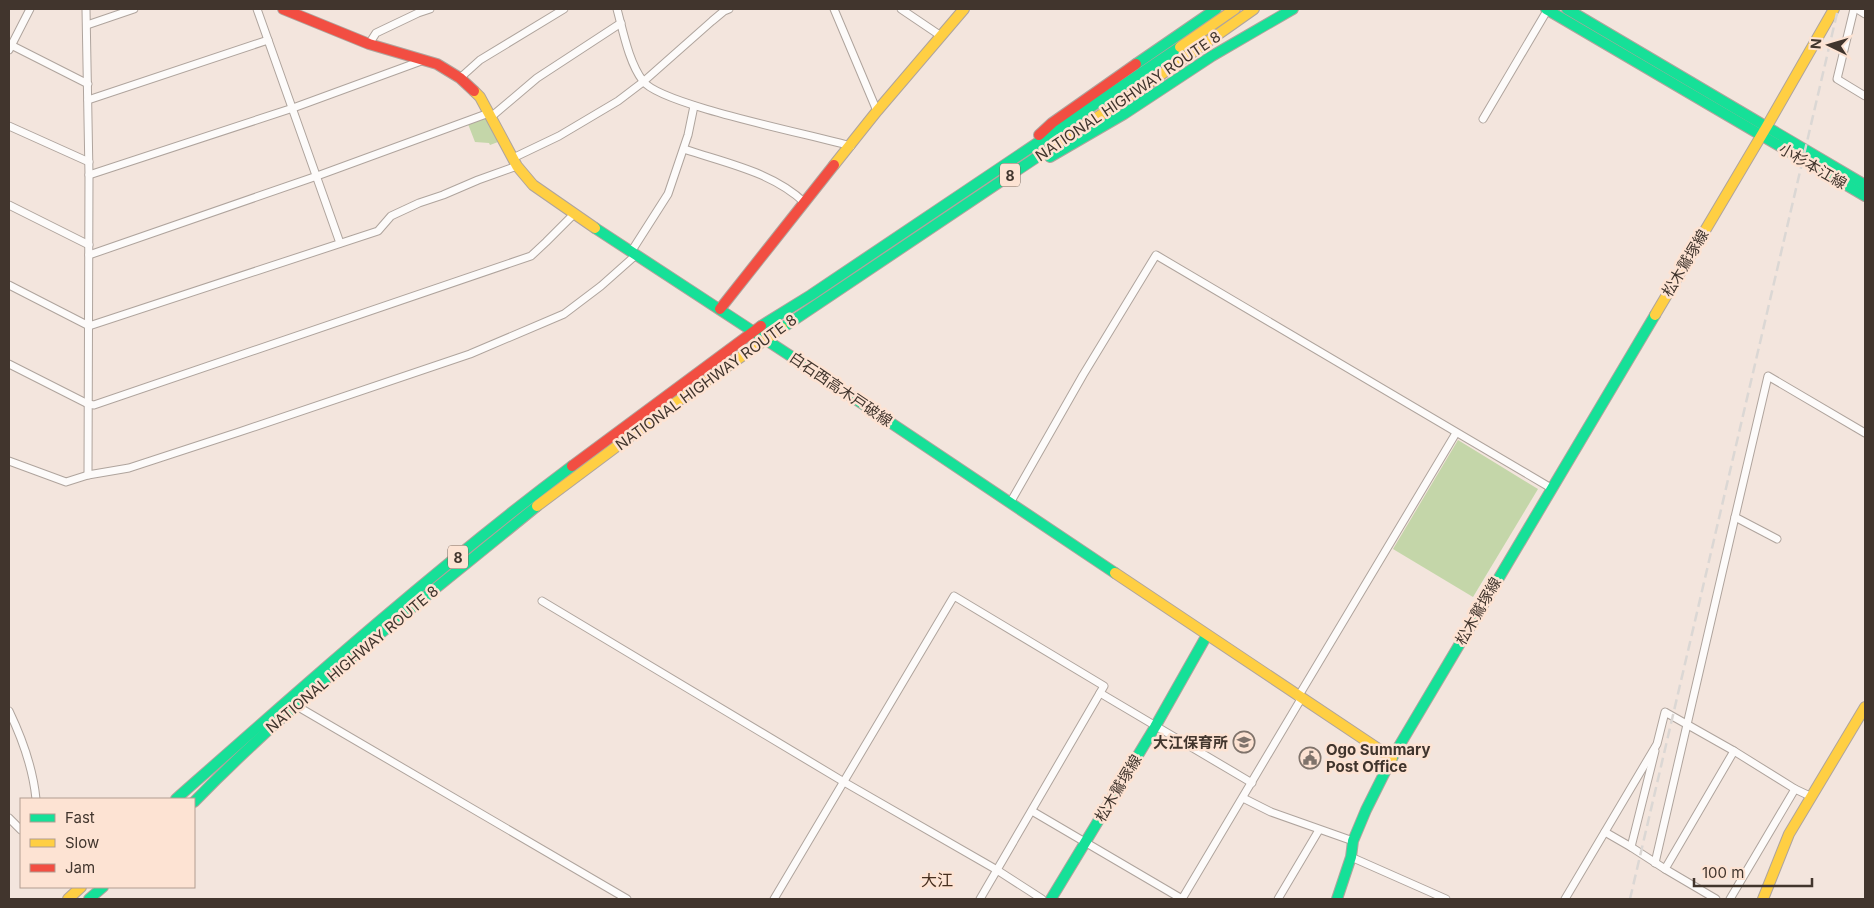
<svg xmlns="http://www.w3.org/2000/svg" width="1874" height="908" font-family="Inter,'Noto Sans JP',sans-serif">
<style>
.green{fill:#c4d6a9}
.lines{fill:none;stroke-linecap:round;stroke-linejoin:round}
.street-casing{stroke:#afa49d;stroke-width:9}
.fast-casing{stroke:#afa49d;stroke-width:12}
.slow-casing{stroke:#afa49d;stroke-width:12}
.jam-casing{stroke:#afa49d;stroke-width:12}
.street{stroke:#fdfbfa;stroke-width:7}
.fast{stroke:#16e098;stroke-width:10}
.slow{stroke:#ffcf43;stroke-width:10}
.jam{stroke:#f24e42;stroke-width:10}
.rail{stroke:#dbd7d4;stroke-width:2.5;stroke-dasharray:10 5;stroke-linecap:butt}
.labels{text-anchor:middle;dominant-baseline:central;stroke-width:5;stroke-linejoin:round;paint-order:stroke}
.shield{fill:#fde3d3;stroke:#79695f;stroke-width:1}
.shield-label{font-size:14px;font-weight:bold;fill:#41352d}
.street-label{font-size:15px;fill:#41352d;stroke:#fde3d3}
.poi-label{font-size:15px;font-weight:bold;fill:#41352d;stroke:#fde3d3;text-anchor:end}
.neighbourhood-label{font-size:16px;fill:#472f1f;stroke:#fde3d3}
</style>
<rect width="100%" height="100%" fill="#f3e5dd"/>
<g class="green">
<path d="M 486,118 L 498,142 L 490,145 L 489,143 L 475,142 L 468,124 Z"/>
<path d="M 1458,440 L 1538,489 L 1473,597 L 1393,549 Z"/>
</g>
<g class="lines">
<g class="street-casing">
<g id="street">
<path d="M 86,9 L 89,175 L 88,475"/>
<path d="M 257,9 L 340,243"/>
<path d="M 617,9 C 623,31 629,63 643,81 C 660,105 814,135 851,146"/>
<path d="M 834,9 L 877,111"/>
<path d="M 901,9 L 941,36"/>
<path d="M 1854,9 L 1837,79 L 1865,96"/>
<path d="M 1857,9 L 1865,14"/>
<path d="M 87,25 L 134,9"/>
<path d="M 9,44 L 88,84"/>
<path d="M 369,44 L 376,33 L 418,13 L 430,9"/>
<path d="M 9,50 L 30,9"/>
<path d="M 460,78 L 480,60 L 564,9"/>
<path d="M 88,100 L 268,40"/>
<path d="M 491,117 L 537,78 L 621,23"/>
<path d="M 1483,119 L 1548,9"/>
<path d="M 9,126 L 89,162"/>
<path d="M 684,149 C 725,163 773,172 805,203"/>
<path d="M 513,158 L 559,136 L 618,101 L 643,82 L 712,21 L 724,11 L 729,9"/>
<path d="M 89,175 L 293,108 L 424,60"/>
<path d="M 9,205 L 89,245"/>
<path d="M 631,252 L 668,194 L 688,135 L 694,106"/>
<path d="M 89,255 L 317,176 L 489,113"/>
<path d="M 9,285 L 89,326 L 378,231 L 391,216 L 419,203 L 443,195 L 478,180 L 517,166"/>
<path d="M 9,364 L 88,404 L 94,405 L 531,256 L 546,242 L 574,214"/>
<path d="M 9,461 L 66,482 L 88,475 L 129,468 L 239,432 L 470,354 L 564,314 L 601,286 L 636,255"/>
<path d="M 1010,503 L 1083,375 L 1156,255 L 1551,488"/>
<path d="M 1777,539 L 1735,517 L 1768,376 L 1865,433"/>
<path d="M 542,601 L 844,782 L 997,870 L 1042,899"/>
<path d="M 1100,693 L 1252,783"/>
<path d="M 1298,697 L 1456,433"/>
<path d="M 295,705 L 627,899"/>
<path d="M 9,711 C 22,738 33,769 36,799"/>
<path d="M 1243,798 L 1271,812 L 1353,841"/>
<path d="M 1032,811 L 1182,899"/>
<path d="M 9,818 L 21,830"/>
<path d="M 1605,832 L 1631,847 L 1655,751"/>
<path d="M 1631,847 L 1665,869"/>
<path d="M 1351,857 L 1446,899"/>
<path d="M 1655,863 L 1735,517"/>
<path d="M 774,899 L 954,596 L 1104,686 L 980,899"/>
<path d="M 1182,899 L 1301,699"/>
<path d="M 1278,899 L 1319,830"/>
<path d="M 1565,899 L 1657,744 L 1665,712 L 1734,751 L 1795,789 L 1812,797"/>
<path d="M 1716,899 L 1665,869 L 1734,751"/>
<path d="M 1730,899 L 1795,789"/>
</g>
</g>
<g class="fast-casing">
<g id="fast">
<path d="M 1546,9 L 1865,196"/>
<path d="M 1567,9 L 1865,185"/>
<path d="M 1136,64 L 1216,9"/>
<path d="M 1050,157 L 1124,114 L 1212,56 L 1293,9"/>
<path d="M 595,228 L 812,370 L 1115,573"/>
<path d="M 761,326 L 811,295 L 1180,47"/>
<path d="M 782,328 L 1055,145"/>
<path d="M 176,799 C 305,685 434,570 572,466"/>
<path d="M 194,802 C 299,694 420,602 537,506"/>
<path d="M 89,899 L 103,887"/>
<path d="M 1051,899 L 1155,727 L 1207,635"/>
<path d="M 1337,899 L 1351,857 L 1353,841 L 1366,810 L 1392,758 L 1655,315"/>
</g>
</g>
<g class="slow-casing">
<g id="slow">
<path d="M 1180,47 L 1235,9"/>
<path d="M 474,91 L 480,97 L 517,166 L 533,185 L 595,228"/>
<path d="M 1055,145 L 1142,88 L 1254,9"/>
<path d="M 834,165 L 877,111 L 964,9"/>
<path d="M 1655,315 L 1767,126 L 1834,9"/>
<path d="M 537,506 L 668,408 L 782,328"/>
<path d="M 1115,573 L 1392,758"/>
<path d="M 68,899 L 81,887"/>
<path d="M 1763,899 L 1789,834 L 1865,707"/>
</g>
</g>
<g class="jam-casing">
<g id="jam">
<path d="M 283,9 L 369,44 L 437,64 L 460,78 L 474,91"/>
<path d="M 1039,135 L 1052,123 L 1136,64"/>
<path d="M 720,309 L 834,165"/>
<path d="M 572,466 L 761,326"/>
</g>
</g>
<use href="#street" class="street"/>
<use href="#fast" class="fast"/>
<use href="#slow" class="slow"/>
<use href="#jam" class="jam"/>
<path class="rail" d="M 1630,899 L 1838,9"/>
</g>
<defs>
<g id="school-ring" transform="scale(1.125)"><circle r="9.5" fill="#fde3d3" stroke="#7f736b" stroke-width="1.5"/><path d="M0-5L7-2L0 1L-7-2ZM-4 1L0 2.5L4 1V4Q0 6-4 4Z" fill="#7f736b"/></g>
<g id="civic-ring" transform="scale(1.125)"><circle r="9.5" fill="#fde3d3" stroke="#7f736b" stroke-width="1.5"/><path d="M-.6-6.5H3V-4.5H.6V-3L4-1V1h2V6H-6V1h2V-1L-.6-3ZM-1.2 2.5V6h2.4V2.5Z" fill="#7f736b"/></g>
</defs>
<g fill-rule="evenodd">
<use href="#school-ring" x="1244" y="742"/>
<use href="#civic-ring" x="1310" y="758"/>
</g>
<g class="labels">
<g class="shield">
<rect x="1000" y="163.5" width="20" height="23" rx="4"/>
<rect x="448" y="545.5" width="20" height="23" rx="4"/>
</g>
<g class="shield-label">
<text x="1010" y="175">8</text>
<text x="458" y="557">8</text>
</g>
<g class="street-label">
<text transform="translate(1128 96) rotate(-34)">NATIONAL HIGHWAY ROUTE 8</text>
<text transform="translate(1813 166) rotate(30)">小杉本江線</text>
<text transform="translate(1685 263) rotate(-59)">松木鷲塚線</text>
<text transform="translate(706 382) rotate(-36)">NATIONAL HIGHWAY ROUTE 8</text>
<text transform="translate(841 389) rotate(34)">白石西高木戸破線</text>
<text transform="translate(1478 611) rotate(-60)">松木鷲塚線</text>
<text transform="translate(352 659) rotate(-40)">NATIONAL HIGHWAY ROUTE 8</text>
<text transform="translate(1118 788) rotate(-59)">松木鷲塚線</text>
</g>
<g class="poi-label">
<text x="1228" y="742">大江保育所</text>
<text x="1326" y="749" text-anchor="start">Ogo Summary<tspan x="1326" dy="17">Post Office</tspan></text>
</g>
<g class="neighbourhood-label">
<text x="937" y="880">大江</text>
</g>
</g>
<rect width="1874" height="908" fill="none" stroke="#41352d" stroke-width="20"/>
<rect x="20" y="798" width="175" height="90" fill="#fde3d3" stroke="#b29d91"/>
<rect x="30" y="814" width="25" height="8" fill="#16e098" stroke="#b29d91"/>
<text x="65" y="823" font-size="15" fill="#41352d">Fast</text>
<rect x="30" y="839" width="25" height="8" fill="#ffcf43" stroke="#b29d91"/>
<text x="65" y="848" font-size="15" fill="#41352d">Slow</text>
<rect x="30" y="864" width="25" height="8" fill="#f24e42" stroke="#b29d91"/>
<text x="65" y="873" font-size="15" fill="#41352d">Jam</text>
<g transform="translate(1829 45) rotate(275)" stroke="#fde3d3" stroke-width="4" paint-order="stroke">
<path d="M0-4L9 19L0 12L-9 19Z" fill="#41352d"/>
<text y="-8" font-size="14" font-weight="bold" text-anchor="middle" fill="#41352d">N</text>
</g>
<path d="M1694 878v8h118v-8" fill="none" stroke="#41352d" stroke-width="2.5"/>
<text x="1702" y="878" font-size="15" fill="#41352d" stroke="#fde3d3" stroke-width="4" paint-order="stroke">100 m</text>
</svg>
